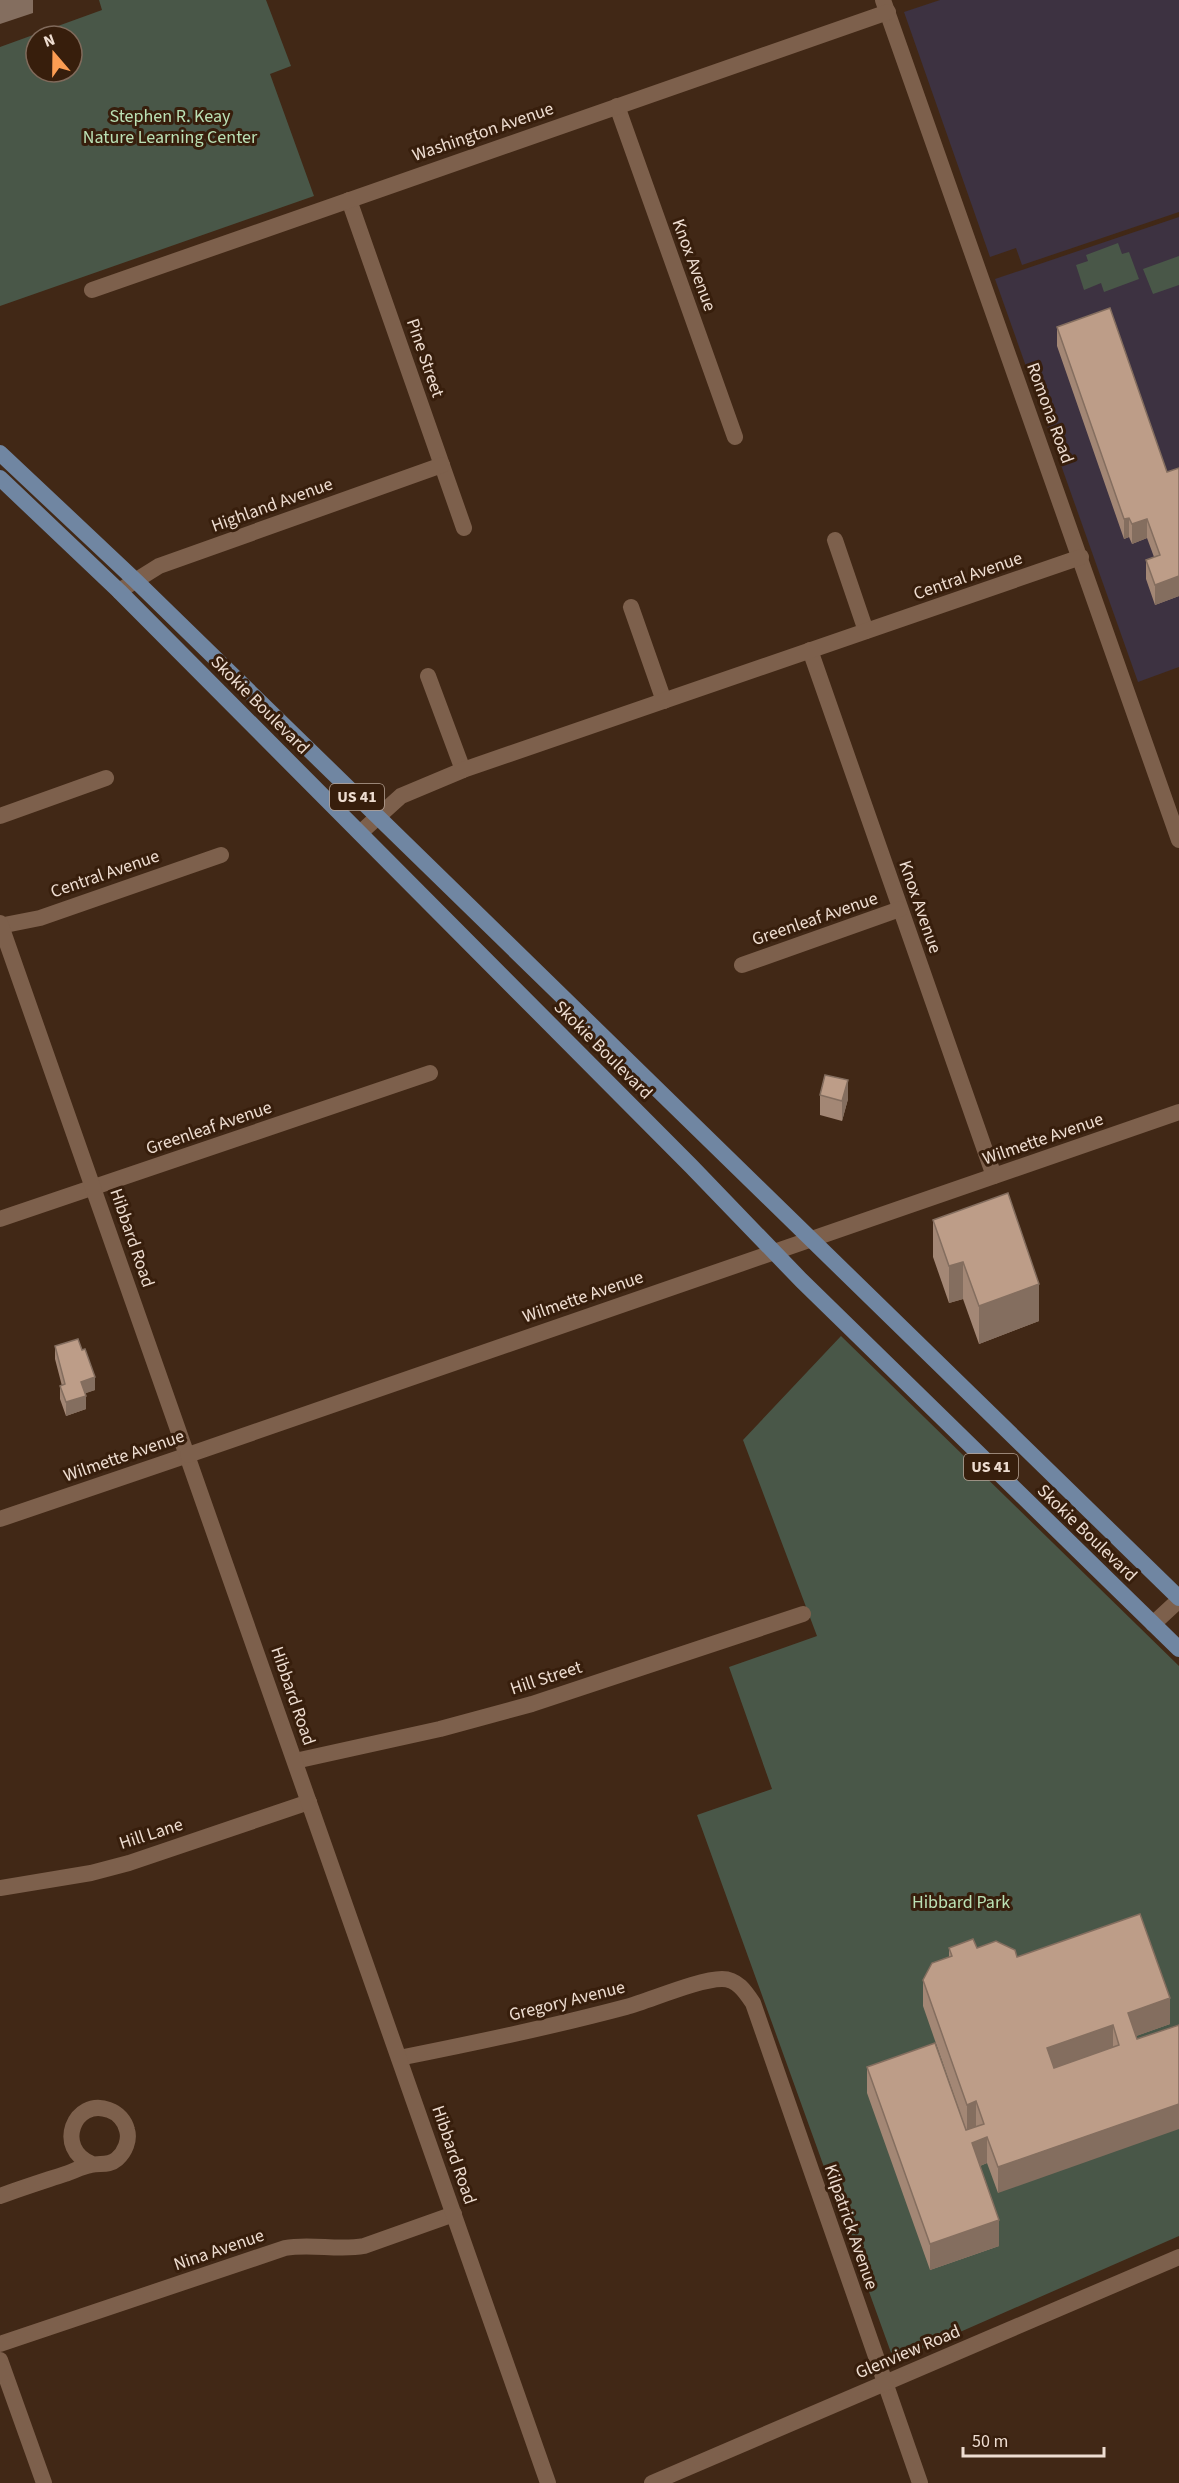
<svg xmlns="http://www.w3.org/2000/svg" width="1179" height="2483" font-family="'Source Sans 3',sans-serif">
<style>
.education{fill:#3d3241}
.green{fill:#495748;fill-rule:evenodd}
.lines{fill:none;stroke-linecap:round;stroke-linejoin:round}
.minor{stroke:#7d604c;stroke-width:16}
.tertiary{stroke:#7d604c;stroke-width:16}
.secondary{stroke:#7d604c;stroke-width:16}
.primary{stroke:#7086a2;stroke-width:16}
.wall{fill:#a38775}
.shaded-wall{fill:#846e5f}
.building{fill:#bd9d88;stroke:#846e5f;stroke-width:1.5;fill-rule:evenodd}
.labels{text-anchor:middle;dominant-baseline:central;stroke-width:6;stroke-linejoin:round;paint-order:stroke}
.shield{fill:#371e0c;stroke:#b7a496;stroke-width:1.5}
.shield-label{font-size:16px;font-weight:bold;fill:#eeddd1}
.park-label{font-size:18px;fill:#bbe1b5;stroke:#371e0c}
.street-label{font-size:18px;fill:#eeddd1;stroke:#371e0c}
</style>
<rect width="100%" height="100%" fill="#412816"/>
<g class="education">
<path d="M 940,0 L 1179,0 L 1179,212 L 1022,265 L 1016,248 L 990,257 L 904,12 Z"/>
<path d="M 1179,217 L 1179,667 L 1138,682 L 995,279 Z"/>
</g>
<g class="green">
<path d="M 99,0 L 266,0 L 291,66 L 270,74 L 314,196 L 0,306 L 0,47 L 102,10 ZM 36,36 L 72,36 L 72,72 L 36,72 Z"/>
<path d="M 1118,243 L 1122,254 L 1129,252 L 1139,279 L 1104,292 L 1101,283 L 1084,290 L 1076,265 L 1088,261 L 1086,255 Z"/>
<path d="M 1179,256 L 1179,285 L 1153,294 L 1143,269 Z"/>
<path d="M 841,1336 L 1179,1666 L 1179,2236 L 894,2361 L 697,1815 L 772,1789 L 729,1667 L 817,1636 L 743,1440 Z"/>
</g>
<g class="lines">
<g class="minor">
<path d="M 883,0 L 1179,840"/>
<path d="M 617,106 L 735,437"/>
<path d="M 349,200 L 464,528"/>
<path d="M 92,290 L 888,12"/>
<path d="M 835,540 L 866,631"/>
<path d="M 119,591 L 159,566 L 442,465"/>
<path d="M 631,607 L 664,701"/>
<path d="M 810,650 L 994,1176"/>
<path d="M 428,676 L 463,770"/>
<path d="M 0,816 L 106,778"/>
<path d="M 360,833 L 401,796 L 463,770 L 1081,557"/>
<path d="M 0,926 L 40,918 L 221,855"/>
<path d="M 742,965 L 900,909"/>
<path d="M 0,1219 L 430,1073"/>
<path d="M 0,1519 L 188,1455"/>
<path d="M 1153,1624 L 1179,1600"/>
<path d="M 295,1761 L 440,1729 L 532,1704 L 803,1614"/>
<path d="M 0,1888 L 91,1873 L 129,1863 L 309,1802"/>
<path d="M 399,2058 C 475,2043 551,2027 626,2007 C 651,2000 699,1979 722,1979 C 737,1979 745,1991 753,2003 L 920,2483"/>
<path d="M 0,2196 C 22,2188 44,2181 65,2174 C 74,2171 83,2166 91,2165 C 101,2163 109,2166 117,2159 C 125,2152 130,2140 127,2130 C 125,2121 118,2113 109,2110 C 74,2097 54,2149 92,2164"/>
<path d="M 0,2344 L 285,2248 C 311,2243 338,2251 364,2246 L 454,2214"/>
<path d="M 0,2360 L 44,2483"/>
</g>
<g class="tertiary">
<path d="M 0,923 L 548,2483"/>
<path d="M 188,1455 L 1179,1112"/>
</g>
<path class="secondary" d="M 652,2483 L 1179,2257"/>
<g class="primary">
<path d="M 0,453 L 136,581 L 1179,1598"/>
<path d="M 0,478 L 119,591 L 691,1166 L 801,1280 L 1179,1649"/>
</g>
</g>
<g class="wall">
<path d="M 1057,327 L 1167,472 L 1179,468 L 1179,596 L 1155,605 L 1146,579 L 1146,560 L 1154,557 L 1147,538 L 1132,544 L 1129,537 L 1124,539 L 1057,346 Z"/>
<path d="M 820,1095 L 848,1099 L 842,1121 L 820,1115 Z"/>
<path d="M 933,1220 L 1039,1321 L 979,1344 L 963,1299 L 949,1303 L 933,1257 Z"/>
<path d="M 55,1346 L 82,1350 L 95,1390 L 85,1393 L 86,1409 L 66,1416 L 60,1399 L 60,1386 L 62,1386 L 55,1359 Z"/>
<path d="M 949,1948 L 977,1948 L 1017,1957 L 1170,2024 L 1136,2036 L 998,2193 L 987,2163 L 980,2166 L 999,2246 L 930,2270 L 867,2093 L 867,2067 L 966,2130 L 923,2006 L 923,1980 L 949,1958 Z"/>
</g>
<g class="shaded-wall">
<path d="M 0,0 L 33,0 L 33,13 L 0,24 Z"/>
<path d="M 1129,518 L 1129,537 L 1124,539 L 1124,519 Z"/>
<path d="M 1147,519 L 1147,538 L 1132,544 L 1132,524 Z"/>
<path d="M 1179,576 L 1179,596 L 1155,605 L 1155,585 Z"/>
<path d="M 848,1080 L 848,1099 L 842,1121 L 842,1101 Z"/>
<path d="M 963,1262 L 963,1299 L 949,1303 L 949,1266 Z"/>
<path d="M 1039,1284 L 1039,1321 L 979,1344 L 979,1306 Z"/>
<path d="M 95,1377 L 95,1390 L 81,1395 L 81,1382 Z"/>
<path d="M 86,1396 L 86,1409 L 66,1416 L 66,1402 Z"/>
<path d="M 1170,1998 L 1170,2024 L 1128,2039 L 1128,2013 Z"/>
<path d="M 1113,2025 L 1113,2051 L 1047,2074 L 1047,2048 Z"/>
<path d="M 976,2101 L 976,2127 L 967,2131 L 967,2105 Z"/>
<path d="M 1179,2104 L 1179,2129 L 998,2193 L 998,2167 Z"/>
<path d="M 987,2137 L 987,2163 L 972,2169 L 972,2143 Z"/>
<path d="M 999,2220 L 999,2246 L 930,2270 L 930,2244 Z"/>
</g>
<g class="building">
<path d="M 1110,308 L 1167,472 L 1179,468 L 1179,576 L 1155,585 L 1146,560 L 1160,555 L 1147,519 L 1132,524 L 1129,518 L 1124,519 L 1057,327 Z"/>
<path d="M 825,1075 L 848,1080 L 842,1101 L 820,1095 Z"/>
<path d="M 1008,1193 L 1039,1284 L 979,1306 L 963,1262 L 949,1266 L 933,1220 Z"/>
<path d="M 78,1339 L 82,1350 L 85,1349 L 95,1377 L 81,1382 L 86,1396 L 66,1402 L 60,1386 L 65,1384 L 55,1346 Z"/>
<path d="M 1140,1914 L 1170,1998 L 1128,2013 L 1137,2039 L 1179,2025 L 1179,2104 L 998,2167 L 987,2137 L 972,2143 L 999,2220 L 930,2244 L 867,2067 L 935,2043 L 966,2130 L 984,2124 L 976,2101 L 967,2105 L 923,1980 L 932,1963 L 952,1956 L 949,1948 L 973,1939 L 977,1948 L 996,1941 L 1015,1950 L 1017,1957 ZM 1113,2025 L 1119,2045 L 1054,2068 L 1047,2048 Z"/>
</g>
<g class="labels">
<g class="shield">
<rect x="330" y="784" width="54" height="26" rx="4.5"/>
<rect x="964" y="1454" width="54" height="26" rx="4.5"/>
</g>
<g class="shield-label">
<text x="357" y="797">US 41</text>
<text x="991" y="1467">US 41</text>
</g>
<g class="park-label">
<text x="170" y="116">Stephen R. Keay<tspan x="170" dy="21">Nature Learning Center</tspan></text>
<text x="961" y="1902">Hibbard Park</text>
</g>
<g class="street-label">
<text transform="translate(483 132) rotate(-19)">Washington Avenue</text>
<text transform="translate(694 265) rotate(70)">Knox Avenue</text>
<text transform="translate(425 358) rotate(71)">Pine Street</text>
<text transform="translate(1050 413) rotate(70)">Romona Road</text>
<text transform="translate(272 505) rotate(-20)">Highland Avenue</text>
<text transform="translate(968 576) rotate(-19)">Central Avenue</text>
<text transform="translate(260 705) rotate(45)">Skokie Boulevard</text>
<text transform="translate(105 874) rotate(-19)">Central Avenue</text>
<text transform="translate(920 907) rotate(71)">Knox Avenue</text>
<text transform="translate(815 919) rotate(-19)">Greenleaf Avenue</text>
<text transform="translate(603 1050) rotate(45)">Skokie Boulevard</text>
<text transform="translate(209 1128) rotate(-19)">Greenleaf Avenue</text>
<text transform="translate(1043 1139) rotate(-19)">Wilmette Avenue</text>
<text transform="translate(132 1238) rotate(71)">Hibbard Road</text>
<text transform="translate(583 1297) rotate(-19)">Wilmette Avenue</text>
<text transform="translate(124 1456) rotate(-19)">Wilmette Avenue</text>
<text transform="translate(1087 1533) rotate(44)">Skokie Boulevard</text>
<text transform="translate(546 1678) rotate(-18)">Hill Street</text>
<text transform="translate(293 1696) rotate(71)">Hibbard Road</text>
<text transform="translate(151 1834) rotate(-18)">Hill Lane</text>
<text transform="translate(567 2001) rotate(-14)">Gregory Avenue</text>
<text transform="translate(454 2155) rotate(71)">Hibbard Road</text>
<text transform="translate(851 2227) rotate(71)">Kilpatrick Avenue</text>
<text transform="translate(219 2250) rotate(-19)">Nina Avenue</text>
<text transform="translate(908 2352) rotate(-23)">Glenview Road</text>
</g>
</g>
<g transform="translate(54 54) rotate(340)"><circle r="28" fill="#371e0c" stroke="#806a5b" stroke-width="1.5"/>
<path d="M0-4.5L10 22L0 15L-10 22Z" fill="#fc9d53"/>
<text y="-9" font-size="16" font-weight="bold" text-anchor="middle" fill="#eeddd1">N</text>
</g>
<path d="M963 2447v9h141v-9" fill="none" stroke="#eeddd1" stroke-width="3"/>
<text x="972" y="2447" font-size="18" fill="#eeddd1" stroke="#371e0c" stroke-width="4.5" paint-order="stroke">50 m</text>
</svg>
